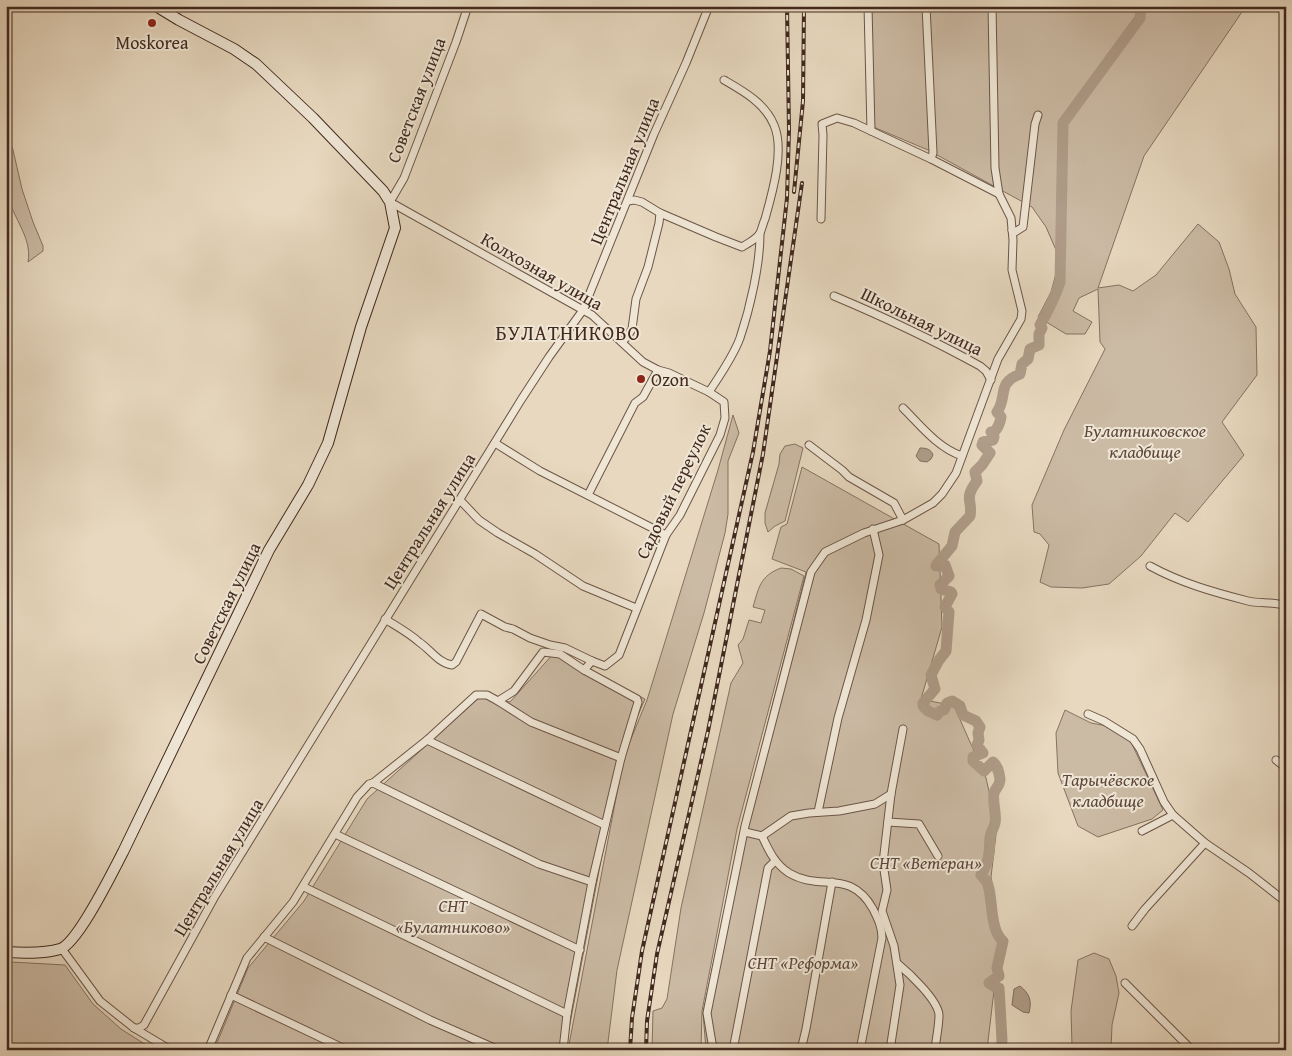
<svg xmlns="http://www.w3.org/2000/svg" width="1292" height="1056" font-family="'Gentium Book Plus',serif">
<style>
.green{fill:#cbbaa4;stroke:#867262}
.water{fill:#af9c89;stroke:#836e5f}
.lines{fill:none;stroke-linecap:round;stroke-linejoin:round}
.river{stroke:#af9c89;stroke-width:11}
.street-casing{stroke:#6b5547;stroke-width:9}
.secondary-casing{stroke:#42291f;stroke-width:12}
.street{stroke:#efe6d5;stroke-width:7}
.secondary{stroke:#efe6d5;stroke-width:10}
.rail-casing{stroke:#42291f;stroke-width:4}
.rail{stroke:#efe6d5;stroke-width:2;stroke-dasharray:5.5;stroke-linecap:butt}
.poi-dot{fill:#8f2418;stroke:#efe6d5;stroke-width:2}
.labels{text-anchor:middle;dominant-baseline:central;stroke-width:4;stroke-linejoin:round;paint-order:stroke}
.poi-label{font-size:18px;fill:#42291f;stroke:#efe6d5}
.street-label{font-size:18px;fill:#42291f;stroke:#efe6d5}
.park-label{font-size:18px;font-style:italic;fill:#5d463a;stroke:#efe6d5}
.quarter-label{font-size:20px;letter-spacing:1px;fill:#42291f;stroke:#efe6d5}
</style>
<rect width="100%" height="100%" fill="#e7d8bf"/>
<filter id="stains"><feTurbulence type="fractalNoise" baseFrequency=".004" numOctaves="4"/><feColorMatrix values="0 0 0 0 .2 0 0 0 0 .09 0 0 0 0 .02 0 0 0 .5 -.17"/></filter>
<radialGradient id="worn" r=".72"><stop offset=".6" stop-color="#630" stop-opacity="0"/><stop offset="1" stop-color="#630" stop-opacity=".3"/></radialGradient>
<g class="green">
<path d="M 866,6 L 1246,6 L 1144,156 L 1098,288 L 1119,285 L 1133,291 L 1156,275 L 1198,224 L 1219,242 L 1229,269 L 1235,294 L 1256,327 L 1257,375 L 1222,422 L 1244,455 L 1188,522 L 1175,513 L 1141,556 L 1109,584 L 1082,588 L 1051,587 L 1040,582 L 1049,545 L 1040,534 L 1034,532 L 1032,505 L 1064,430 L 1105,349 L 1100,342 L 1098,289 L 1079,298 L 1073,311 L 1092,322 L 1085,334 L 1066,334 L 1038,317 L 1051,292 L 1057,270 L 1056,250 L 1046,227 L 1032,207 L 928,150 L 871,126 Z"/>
<path d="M 6,130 L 13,150 L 22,189 L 33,222 L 43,246 L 43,251 L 28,262 C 33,236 9,214 6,188 C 4,170 6,149 6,130 Z"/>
<path d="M 733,415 L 739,433 L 728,461 L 728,514 L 725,533 L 704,613 L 673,714 L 617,970 L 607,1050 L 568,1050 L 624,756 L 647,700 L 718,470 Z"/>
<path d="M 795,444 L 803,448 L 785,521 L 775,526 L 768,532 L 765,523 L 765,513 L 779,464 L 780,454 L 785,446 Z"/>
<path d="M 802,467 L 939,544 L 942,627 L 921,699 L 954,706 L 986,778 L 997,826 L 991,877 L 1000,939 L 987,1050 L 706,1050 L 703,1013 L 741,830 L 806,572 L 772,559 L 781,527 L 787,524 Z"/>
<path d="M 781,568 L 791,569 L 804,576 L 737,829 L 702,1011 L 701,1050 L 652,1050 L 653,1011 L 662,1008 L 667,999 L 681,908 L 731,683 L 743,663 L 738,645 L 743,639 L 749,620 L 761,623 L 765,610 L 753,607 C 759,587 760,576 781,568 Z"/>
<path d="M 554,653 L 645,699 L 621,755 L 565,1050 L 214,1050 L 248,968 L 304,901 L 367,799 L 481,696 L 510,702 Z"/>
<path d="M 1065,710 L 1091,723 L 1107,726 L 1131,742 L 1163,810 L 1152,819 L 1098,837 L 1078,826 L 1058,773 L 1056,733 Z"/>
<path d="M 1094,953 L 1109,959 L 1116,976 L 1119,993 L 1112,1025 L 1111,1050 L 1069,1050 L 1072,1045 L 1071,1011 L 1078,960 Z"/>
<path d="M 11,962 L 65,965 L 93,1004 L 121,1029 L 154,1050 L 6,1050 L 6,963 Z"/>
</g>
<g class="water">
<path d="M 920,448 C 926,448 931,449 933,455 L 931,459 L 927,462 L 920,461 L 916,456 Z"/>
<path d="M 1020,986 C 1030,994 1032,1001 1029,1013 L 1023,1012 L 1012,1005 L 1014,989 Z"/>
</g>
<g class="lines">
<path class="river" d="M 1001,1050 L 1002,1040 L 999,988 L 995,987 L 989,983 L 999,976 L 997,968 L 1003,941 C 990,931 993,901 988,885 C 987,881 984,878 981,875 C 990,860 989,853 990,838 C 990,833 994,828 995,823 C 997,814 992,802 994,793 C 996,787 1000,786 1000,779 C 999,772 998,767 993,762 L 984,771 L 973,761 L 973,757 L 983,753 L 977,745 L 979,740 L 978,733 L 980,727 L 976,721 L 963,715 L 960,706 L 952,701 L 947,703 L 944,710 L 940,711 L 937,715 L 928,711 L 923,706 L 923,703 L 935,689 L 931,675 L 939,660 L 946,651 L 949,612 L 945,607 L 952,594 L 951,592 L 941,589 L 940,585 L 949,576 L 945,565 L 936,566 L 937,564 L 952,546 L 955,532 L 970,516 C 973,499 963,500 977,481 L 975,472 L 982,465 L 990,453 L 982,445 L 983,442 L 993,440 L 994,437 L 991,432 L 994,432 C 998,428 1000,423 1001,417 L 997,412 C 1008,397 996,383 1020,374 L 1022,364 L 1028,359 L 1030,349 L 1039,345 L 1039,334 L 1042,328 L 1040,325 C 1048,311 1055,298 1060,282 L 1063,123 L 1140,18 L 1141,6"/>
<g class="street-casing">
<g id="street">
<path d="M 868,6 L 871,131"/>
<path d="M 926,6 L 933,153 L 931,159"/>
<path d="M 628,201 L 634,200 L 642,202 L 660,213 L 716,237 L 742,247 C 748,243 756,240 760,233 C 762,229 763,223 765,219 C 772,194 785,150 774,125 C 765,103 743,91 724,80"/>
<path d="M 821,219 L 823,135 L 822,124 L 837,118 L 854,123 L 931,159 L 999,194"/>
<path d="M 1012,230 L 1015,232 L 1023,227 L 1035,124 L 1038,115"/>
<path d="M 834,296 C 884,317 933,340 980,366 L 986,371 L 991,380"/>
<path d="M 622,342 L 627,337 L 632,329 L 636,299 L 648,267 L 659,223 L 660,213"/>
<path d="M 709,392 C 720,375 733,357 740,338 C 750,308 760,265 760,234"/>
<path d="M 903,408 C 921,426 938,448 962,456"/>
<path d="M 495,443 L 540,471 L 666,535"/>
<path d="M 809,445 L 842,470 L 849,477 L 894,503 L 903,520"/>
<path d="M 588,495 L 635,403 L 643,397 L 658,370"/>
<path d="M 460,500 L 479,520 L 498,533 L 535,554 L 583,586 L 636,608"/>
<path d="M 1150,566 C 1181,583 1213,592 1248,601 C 1260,604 1274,601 1286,606"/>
<path d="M 385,619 C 396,626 409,633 419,642 C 430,649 438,663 452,665 L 456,662 L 481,614 L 505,627 L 513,629 L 530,638 L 550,645 L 565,648 L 592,661 L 605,666 L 619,655 L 666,535 L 680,515 L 720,435 L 725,418 L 724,402 L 709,392 L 669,373 L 658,370 L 643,362 L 592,315 L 390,202 L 404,178 L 456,42 L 468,6"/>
<path d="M 498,701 L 531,722 L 621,758"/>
<path d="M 1088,714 L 1104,721 L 1133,739 L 1140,749 L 1164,802 L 1173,815"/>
<path d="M 427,740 L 605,825"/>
<path d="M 1276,760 L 1286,768"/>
<path d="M 373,783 L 539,864 L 592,882"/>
<path d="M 818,812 L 838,718 L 866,620 L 879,555 L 873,529"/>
<path d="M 888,822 L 919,824 L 938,856"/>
<path d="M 1142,831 L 1173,815 L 1205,843 L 1249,873 L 1286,902"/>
<path d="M 745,832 L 762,836 L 791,816 L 809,813 L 839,811 L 875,804 L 891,794"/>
<path d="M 335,834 L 580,950"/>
<path d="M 762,836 C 769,851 775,864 789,873 C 821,892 850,868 873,909 C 878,919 882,927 882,938 L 860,1050"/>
<path d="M 304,887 L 567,1014"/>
<path d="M 1132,926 L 1145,909 L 1205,843"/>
<path d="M 264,937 L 430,1020 L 499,1050"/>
<path d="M 62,949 L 100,1001 L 134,1028 L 171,1050"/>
<path d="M 898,964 C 909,973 938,1000 939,1015 C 939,1026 936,1039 935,1050"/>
<path d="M 1125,983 L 1192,1050"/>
<path d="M 231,995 L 347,1050"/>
<path d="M 134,1028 L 139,1028 L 144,1025 L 214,898 L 521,400 L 549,357 L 583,310 L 654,134 L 686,63 L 709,6"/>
<path d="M 208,1050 L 247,958 L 293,902 L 357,797 L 369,784 L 373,783 L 427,740 L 476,695 L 487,695 L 498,701 L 514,691 L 543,652 L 560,654 L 584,670 L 592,661"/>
<path d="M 563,1050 L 567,1014 L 592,882 L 621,758 L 638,702 L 637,699 L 584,670"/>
<path d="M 715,1050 L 712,1043 L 707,1013 L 745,826 L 811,572 L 825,552 L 864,533 L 903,520 L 933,503 L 942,494 L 956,473 L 998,359 L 1021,319 L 1022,311 L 1012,270 L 1013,240 L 1011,218 L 999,194 L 995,168 L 992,6"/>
<path d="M 733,1050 L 768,868 L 775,861"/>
<path d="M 801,1050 L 806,1029 L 832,882"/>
<path d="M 890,1050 L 900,985 L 894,946 L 882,911 L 887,890 L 883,863 L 891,794 L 903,729"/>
</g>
</g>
<g class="secondary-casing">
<path id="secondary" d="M 6,952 C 23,953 44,954 60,949 C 78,943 113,871 123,852 L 269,550 L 308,485 L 328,443 L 361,327 L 395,228 L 390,202 L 383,191 L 313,118 L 256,64 L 234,49 L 179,20 L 156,6"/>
</g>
<use href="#street" class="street"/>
<use href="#secondary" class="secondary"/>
<g class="rail-casing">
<g id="rail">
<path d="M 794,192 L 803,101 L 804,6"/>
<path d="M 630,1050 L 632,1018 L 642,951 L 753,452 L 770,351 L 787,198 L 789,130 L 787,6"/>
<path d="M 646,1050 L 647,1021 L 657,954 L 708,731 L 763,454 L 802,183"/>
</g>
</g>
<use href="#rail" class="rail"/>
</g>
<g class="poi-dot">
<circle cx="152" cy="23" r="5"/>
<circle cx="641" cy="379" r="5"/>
</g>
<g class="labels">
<g class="poi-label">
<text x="152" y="42">Moskorea</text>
<text x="651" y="379" text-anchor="start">Ozon</text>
</g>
<g class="street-label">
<text transform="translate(416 100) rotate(-69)">Советская улица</text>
<text transform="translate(624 171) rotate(-68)">Центральная улица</text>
<text transform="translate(542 271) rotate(30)">Колхозная улица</text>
<text transform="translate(922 321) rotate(26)">Школьная улица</text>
<text transform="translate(673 491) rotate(-64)">Садовый переулок</text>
<text transform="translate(429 521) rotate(-58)">Центральная улица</text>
<text transform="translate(226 603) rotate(-64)">Советская улица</text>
<text transform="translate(218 867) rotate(-59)">Центральная улица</text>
</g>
<g class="park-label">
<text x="1145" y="430">Булатниковское<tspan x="1145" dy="21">кладбище</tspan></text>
<text x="1108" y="779">Тарычёвское<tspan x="1108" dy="21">кладбище</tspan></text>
<text x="926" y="862">СНТ «Ветеран»</text>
<text x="453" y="905">СНТ<tspan x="453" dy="21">«Булатниково»</tspan></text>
<text x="803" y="962">СНТ «Реформа»</text>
</g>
<g class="quarter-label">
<text x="568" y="332">БУЛАТНИКОВО</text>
</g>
</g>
<rect width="1292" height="1056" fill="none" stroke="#e7d8bf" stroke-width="25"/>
<rect x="8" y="8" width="1277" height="1041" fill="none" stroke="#42291f" stroke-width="2.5"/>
<rect x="12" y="12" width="1267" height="1031" fill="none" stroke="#42291f"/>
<rect width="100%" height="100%" filter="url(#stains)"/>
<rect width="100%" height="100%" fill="url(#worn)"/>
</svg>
